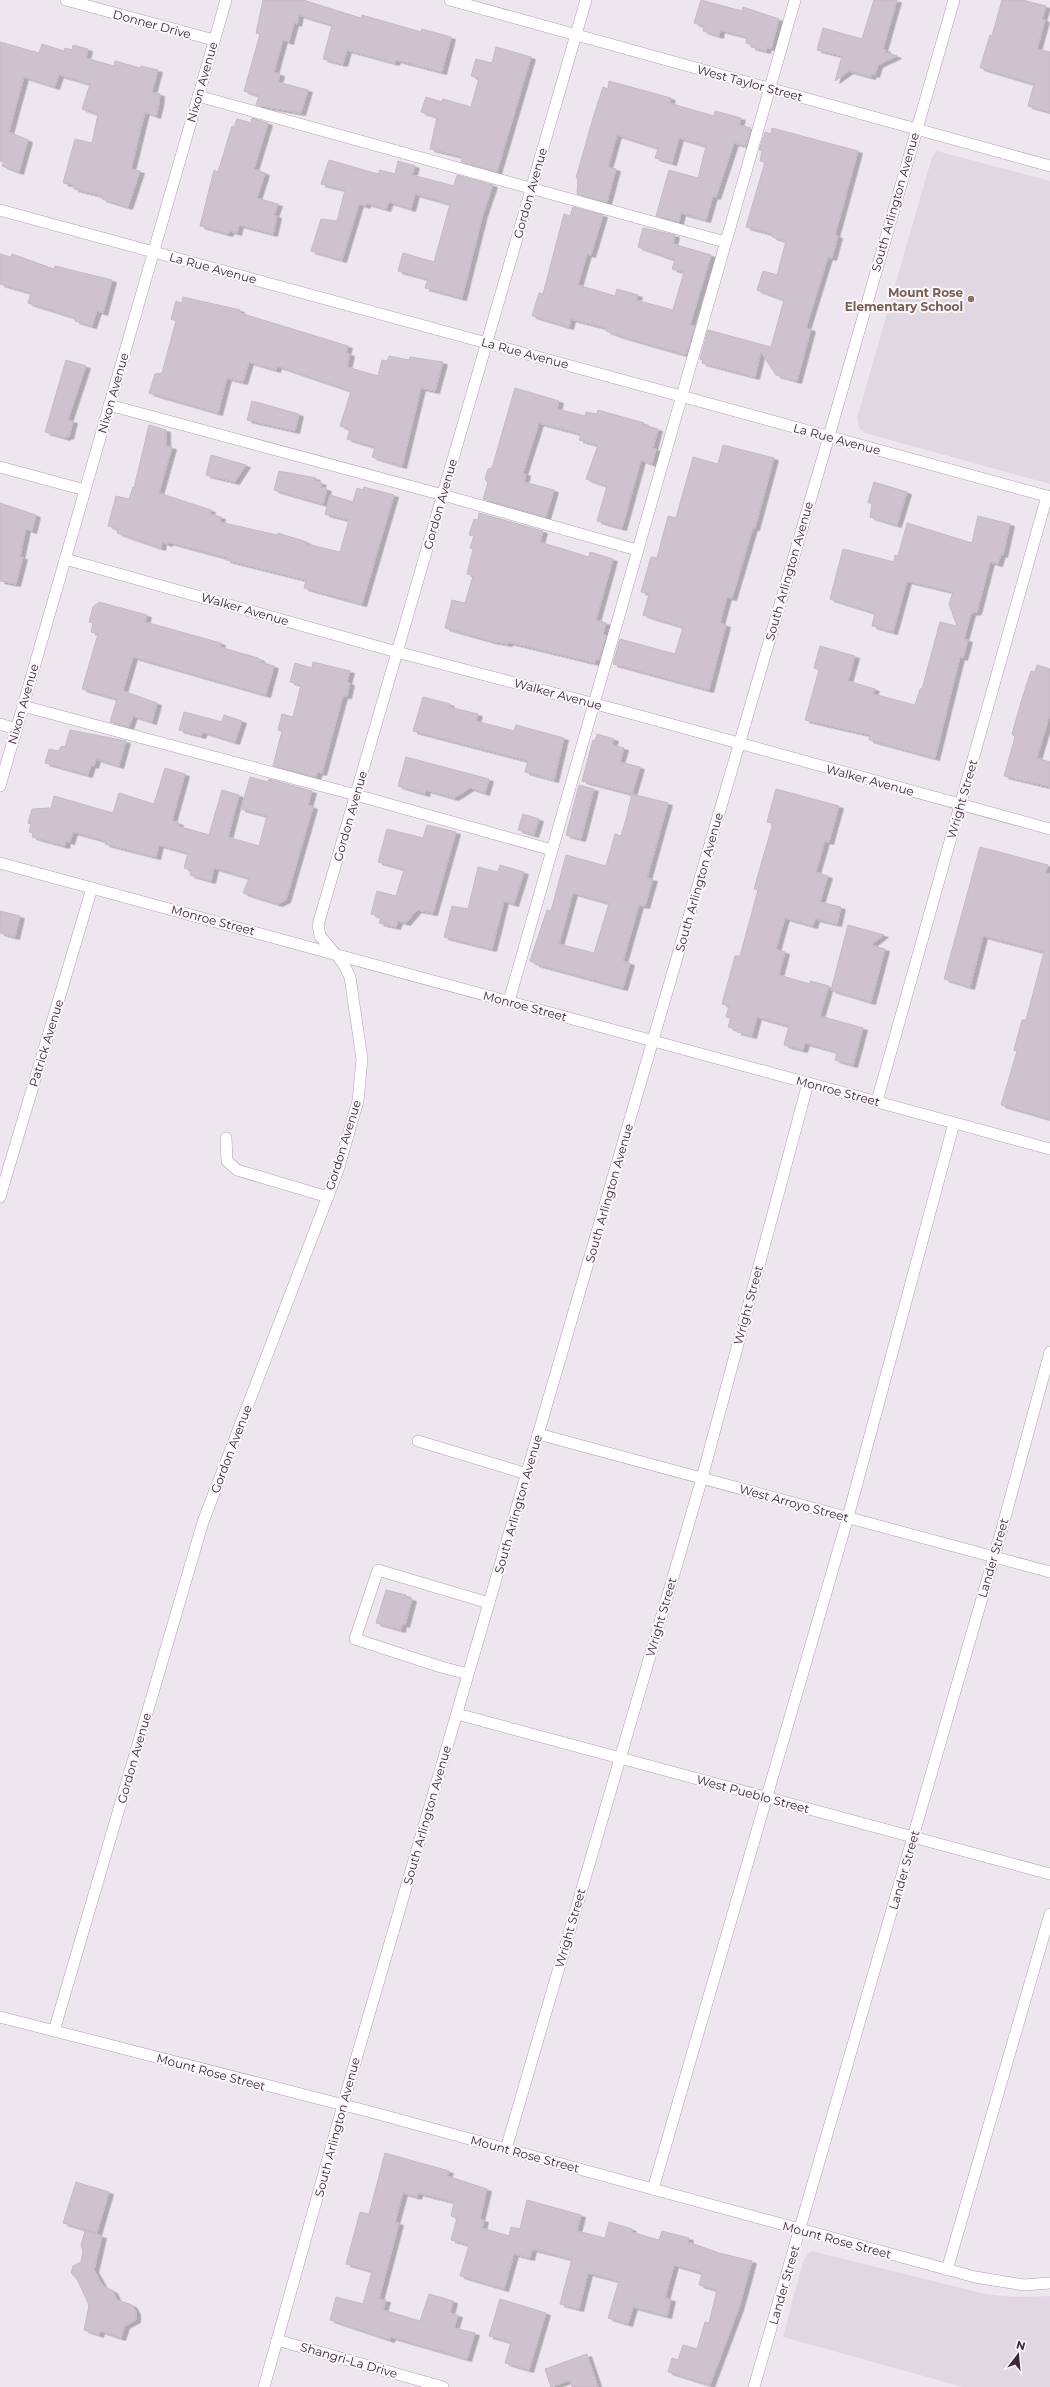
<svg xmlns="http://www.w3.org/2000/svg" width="1050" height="2387" font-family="Montserrat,sans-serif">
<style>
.built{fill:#e0d7e2}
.building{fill:#cdc2ce;stroke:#c6b9c7;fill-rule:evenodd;filter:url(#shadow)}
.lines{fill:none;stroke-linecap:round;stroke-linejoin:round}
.service-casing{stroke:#aea1ae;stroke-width:12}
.minor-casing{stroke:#aea1ae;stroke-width:12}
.tertiary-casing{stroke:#aea1ae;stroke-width:12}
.secondary-casing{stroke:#b09cb0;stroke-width:12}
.service{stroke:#fff;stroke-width:11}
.minor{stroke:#fff;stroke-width:11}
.tertiary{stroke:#fff;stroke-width:11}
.secondary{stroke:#fff;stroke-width:11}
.education-dot{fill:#8d6e63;stroke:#faf7fa;stroke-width:1.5}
.labels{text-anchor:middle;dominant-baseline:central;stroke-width:4;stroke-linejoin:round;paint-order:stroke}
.street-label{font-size:12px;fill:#3f263d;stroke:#faf7fa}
.education-label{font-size:12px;font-weight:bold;fill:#785e54;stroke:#faf7fa;text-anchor:end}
</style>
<defs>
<filter id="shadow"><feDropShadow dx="4.5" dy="2.5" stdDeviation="0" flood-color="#0004"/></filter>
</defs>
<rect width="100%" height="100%" fill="#ede6ee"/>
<g class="built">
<path d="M 937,151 L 1050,181 L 1050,484 L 865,433 L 859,428 L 857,418 L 932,157 Z"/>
<path d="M 811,2251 L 986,2294 L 1012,2297 L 1050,2296 L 1050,2387 L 963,2387 L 783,2337 L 803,2262 L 807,2255 Z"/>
</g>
<g class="building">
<path d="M 263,0 L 303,0 L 361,18 L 362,15 L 421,32 L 422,29 L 451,37 L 442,72 L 396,60 L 395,63 L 347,50 L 343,64 L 323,59 L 332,25 L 299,15 L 297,24 L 294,23 L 289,42 L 283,40 L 274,72 L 280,74 L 278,82 L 308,90 L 301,113 L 256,105 L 259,96 L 244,91 L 260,34 L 256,33 Z"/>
<path d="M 701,0 L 742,11 L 743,7 L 779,19 L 771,49 L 767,47 L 766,51 L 751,47 L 752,45 L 746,43 L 747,37 L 720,30 L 719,36 L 703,31 L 704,26 L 694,23 Z"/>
<path d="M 874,0 L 897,0 L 883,49 L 886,50 L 885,52 L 897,56 L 878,65 L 875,75 L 872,74 L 871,77 L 849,71 L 835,81 L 842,56 L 817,50 L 823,28 L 862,39 Z"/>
<path d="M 1002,0 L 1022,0 L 1046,6 L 1042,19 L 1045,20 L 1037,49 L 1050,52 L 1050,112 L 1028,106 L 1034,84 L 980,68 L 990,35 L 992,36 Z"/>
<path d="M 0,42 L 39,53 L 42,44 L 64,51 L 65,48 L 72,50 L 73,45 L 88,49 L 86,58 L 114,66 L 115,61 L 140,68 L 141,66 L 158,70 L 152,92 L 160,94 L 159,104 L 156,116 L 145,112 L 131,169 L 140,171 L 128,207 L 102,199 L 103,196 L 74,189 L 74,185 L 63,183 L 75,139 L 92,143 L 98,114 L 82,109 L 90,84 L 59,75 L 55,87 L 24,77 L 9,132 L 28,140 L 19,172 L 2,166 L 4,162 L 0,161 Z"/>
<path d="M 496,47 L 531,57 L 497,172 L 461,162 L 463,157 L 430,149 L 437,117 L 421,112 L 426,97 L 442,102 L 443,99 L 471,107 L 479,78 L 471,76 L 476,59 L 492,63 Z"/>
<path d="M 609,81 L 671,98 L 669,103 L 714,116 L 715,111 L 741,118 L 739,125 L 751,128 L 746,146 L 734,143 L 716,197 L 713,196 L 706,220 L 681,213 L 679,222 L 656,216 L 669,170 L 698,178 L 706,146 L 679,138 L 672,163 L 655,158 L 658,148 L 617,135 L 608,167 L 616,169 L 607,202 L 577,194 L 578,178 L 576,178 L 593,118 L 603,87 L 608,89 Z"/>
<path d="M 252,118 L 268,123 L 254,169 L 265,173 L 257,198 L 278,204 L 274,215 L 277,216 L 273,234 L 239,225 L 237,233 L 230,231 L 228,234 L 200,226 L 214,170 L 218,172 L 232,126 L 234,127 L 237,119 L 251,123 Z"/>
<path d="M 772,128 L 858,151 L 835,235 L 838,236 L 832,258 L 828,257 L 806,328 L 811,329 L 797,381 L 776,375 L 761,352 L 755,377 L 702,363 L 703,360 L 700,359 L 708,330 L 771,347 L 784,300 L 757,290 L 763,271 L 777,275 L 786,241 L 772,237 L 772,234 L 746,227 L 765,162 L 760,161 L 762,151 L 759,150 L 765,132 L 771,134 Z"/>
<path d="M 329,160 L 378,174 L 380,170 L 395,174 L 398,161 L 415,166 L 412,175 L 454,186 L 457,175 L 493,185 L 483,214 L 462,298 L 425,288 L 428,279 L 398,271 L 403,253 L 434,262 L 450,204 L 415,194 L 411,209 L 389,202 L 386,209 L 366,203 L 366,206 L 359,204 L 342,260 L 311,251 L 321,219 L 337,221 L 345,190 L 321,184 Z"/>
<path d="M 573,207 L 603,215 L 591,255 L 587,254 L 578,285 L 615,296 L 617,289 L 638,295 L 636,300 L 673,310 L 684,272 L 672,269 L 675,260 L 638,247 L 643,228 L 675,235 L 673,244 L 711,255 L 690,325 L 695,326 L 686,355 L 620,336 L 606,331 L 606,328 L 571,319 L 569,327 L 532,316 L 539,293 L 543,294 L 564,214 L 570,216 Z"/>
<path d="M 0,254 L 11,257 L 12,254 L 54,269 L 55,266 L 112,280 L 103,313 L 97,311 L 92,326 L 75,321 L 76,318 L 28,303 L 31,293 L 0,284 Z"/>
<path d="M 183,297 L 240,310 L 240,313 L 348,346 L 346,353 L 350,354 L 347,367 L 378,376 L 382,360 L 387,361 L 389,356 L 409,360 L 410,357 L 443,362 L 435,391 L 421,388 L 402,466 L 372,457 L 375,447 L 347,439 L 350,429 L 340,426 L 351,391 L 277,366 L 276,370 L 249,362 L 243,382 L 227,378 L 218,413 L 149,393 L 155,374 L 162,373 L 176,321 L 171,319 L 176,301 L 182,303 Z"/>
<path d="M 66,360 L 86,366 L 68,420 L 73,421 L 69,437 L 66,436 L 66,438 L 45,432 Z"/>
<path d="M 515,388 L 559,401 L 557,409 L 585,416 L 586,412 L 597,414 L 598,410 L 644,423 L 643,425 L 658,429 L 653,448 L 656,449 L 652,464 L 641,460 L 622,528 L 597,521 L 607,486 L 586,479 L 598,445 L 579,440 L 581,434 L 539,423 L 523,473 L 526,474 L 524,482 L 554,490 L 546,517 L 483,499 L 488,483 L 485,479 L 488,469 L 492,468 Z"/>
<path d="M 252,401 L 299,414 L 295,431 L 247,420 Z"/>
<path d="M 149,425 L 166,430 L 166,446 L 172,447 L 159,493 L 211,510 L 210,514 L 221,517 L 220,522 L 277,535 L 278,533 L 307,542 L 306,544 L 340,552 L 349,520 L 325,514 L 330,495 L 353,502 L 357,488 L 363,490 L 364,487 L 394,495 L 362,604 L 304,588 L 306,580 L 226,560 L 227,558 L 168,542 L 168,544 L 162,542 L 161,548 L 117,533 L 118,529 L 108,526 L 116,496 L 129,499 L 133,487 L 134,488 Z"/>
<path d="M 723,445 L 774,458 L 755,528 L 753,528 L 732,598 L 727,597 L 720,623 L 726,625 L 709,690 L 613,664 L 620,639 L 675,654 L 683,627 L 643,615 L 649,594 L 641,592 L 651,557 L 657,558 L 668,516 L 676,518 L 693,457 L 718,464 Z"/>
<path d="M 211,455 L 246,465 L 235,482 L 206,475 Z"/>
<path d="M 279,471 L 316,478 L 315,481 L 322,483 L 320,487 L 327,489 L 323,504 L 274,490 Z"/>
<path d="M 874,482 L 907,492 L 897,525 L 870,517 L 872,504 L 868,502 Z"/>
<path d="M 0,503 L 36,515 L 32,531 L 26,529 L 20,557 L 23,557 L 16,584 L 0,581 Z"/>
<path d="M 479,513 L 543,531 L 540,542 L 589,557 L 590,552 L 613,559 L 596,620 L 606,623 L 603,634 L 606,635 L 599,660 L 596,659 L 595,663 L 508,642 L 508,644 L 491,641 L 445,628 L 452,600 L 465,603 L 473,576 L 467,574 L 473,549 L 470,548 L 474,536 L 469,535 L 474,519 L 478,520 Z"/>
<path d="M 978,516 L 1010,524 L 1003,555 L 1001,554 L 998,564 L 990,562 L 977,612 L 971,613 L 964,639 L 968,640 L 963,658 L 960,657 L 935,758 L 869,740 L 870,735 L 805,720 L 819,670 L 814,668 L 820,646 L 855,656 L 848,681 L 875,689 L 873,694 L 915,705 L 920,689 L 922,689 L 940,622 L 957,626 L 949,604 L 953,592 L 907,581 L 893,632 L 872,626 L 875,613 L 830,599 L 843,549 L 894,562 L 895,555 L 898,556 L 907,523 L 972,543 Z"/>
<path d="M 99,602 L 147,615 L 145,622 L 221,643 L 220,647 L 258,658 L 261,660 L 260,662 L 274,666 L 266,695 L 133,657 L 123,691 L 157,703 L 152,722 L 133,716 L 129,727 L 110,722 L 117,699 L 82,689 L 98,634 L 91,632 L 93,623 L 89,622 L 93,607 Z"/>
<path d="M 313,662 L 350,671 L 347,682 L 350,683 L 347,696 L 343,696 L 322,773 L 318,772 L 316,777 L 273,766 L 282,731 L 278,730 L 282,714 L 293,717 L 301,685 L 290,682 L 295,663 L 312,668 Z"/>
<path d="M 1037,665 L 1050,669 L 1050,714 L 1037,758 L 1050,762 L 1050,787 L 1004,776 L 1015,737 L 1012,734 L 1021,702 L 1031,671 L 1035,672 Z"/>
<path d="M 423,697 L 450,704 L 449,707 L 478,714 L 476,721 L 514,731 L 516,725 L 564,738 L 554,780 L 525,772 L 528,761 L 413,731 Z"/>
<path d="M 184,712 L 222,722 L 224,715 L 242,721 L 235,742 L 203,732 L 201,736 L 179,730 Z"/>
<path d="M 70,730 L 126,741 L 119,766 L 96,759 L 94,766 L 91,765 L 88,775 L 45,763 L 49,749 L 58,751 L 62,746 L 65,747 Z"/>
<path d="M 597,734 L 614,739 L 612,745 L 624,748 L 620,762 L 640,767 L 632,794 L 668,803 L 647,878 L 653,879 L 645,906 L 639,905 L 623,961 L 630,963 L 623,988 L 535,964 L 535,963 L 530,961 L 547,910 L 551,911 L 566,855 L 606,866 L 615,834 L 621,836 L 626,819 L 632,794 L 582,781 L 593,740 L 595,741 ZM 573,893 L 609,903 L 594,953 L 559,944 Z"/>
<path d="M 406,757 L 489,779 L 485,793 L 470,788 L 454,798 L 426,790 L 425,794 L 398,786 Z"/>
<path d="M 165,768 L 185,774 L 172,821 L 179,823 L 178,826 L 209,835 L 222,790 L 239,795 L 228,837 L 259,846 L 267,816 L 241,809 L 250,777 L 268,782 L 269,779 L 312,791 L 308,805 L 313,807 L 286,900 L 278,904 L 243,893 L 249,878 L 214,868 L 211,881 L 190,875 L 192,870 L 184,868 L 188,853 L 159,845 L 156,857 L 105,844 L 106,841 L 73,832 L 70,842 L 66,841 L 65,846 L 32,837 L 33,833 L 29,832 L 31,824 L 28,823 L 32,809 L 51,808 L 54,796 L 113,813 L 119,793 L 154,804 Z"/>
<path d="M 579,785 L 594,789 L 581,839 L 566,835 Z"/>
<path d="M 776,789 L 839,806 L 829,842 L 825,841 L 816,872 L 828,876 L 820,902 L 841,907 L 837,924 L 815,919 L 813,926 L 785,918 L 776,949 L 785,952 L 779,975 L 810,984 L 810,981 L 829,986 L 820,1016 L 863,1028 L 853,1065 L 835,1060 L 837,1052 L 805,1043 L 803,1050 L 784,1045 L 789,1026 L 757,1017 L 752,1036 L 737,1032 L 738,1030 L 728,1027 L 731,1018 L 726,1017 L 729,1006 L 722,1004 L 735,956 L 740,956 L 758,890 L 754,889 L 773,823 L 767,822 Z"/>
<path d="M 523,814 L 539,819 L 534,835 L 518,830 Z"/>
<path d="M 427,825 L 456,832 L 433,913 L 417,910 L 406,923 L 398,921 L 396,927 L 379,923 L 381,917 L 371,914 L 377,891 L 396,896 L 404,869 L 378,862 L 387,829 L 423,838 Z"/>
<path d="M 980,847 L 1048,865 L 1045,873 L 1050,874 L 1050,1119 L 1001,1105 L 1017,1051 L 1014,1050 L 1022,1020 L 1026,1020 L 1044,952 L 983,936 L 970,987 L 944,979 Z"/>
<path d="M 500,865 L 524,872 L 514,904 L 504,901 L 492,949 L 444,937 L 452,906 L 468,909 L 478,867 L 498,872 Z"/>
<path d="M 0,911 L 20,916 L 15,937 L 0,933 Z"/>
<path d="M 848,925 L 884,935 L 871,945 L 885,949 L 871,1002 L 831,990 Z"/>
<path d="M 386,1590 L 406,1595 L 406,1597 L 412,1599 L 405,1625 L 402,1624 L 401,1630 L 376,1623 Z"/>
<path d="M 385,2153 L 449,2171 L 447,2176 L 487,2189 L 480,2219 L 484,2220 L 482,2228 L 509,2236 L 511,2227 L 520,2229 L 527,2200 L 581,2215 L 577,2231 L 605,2238 L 609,2222 L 632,2229 L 631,2232 L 659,2240 L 662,2231 L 689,2238 L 688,2242 L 719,2253 L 752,2261 L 739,2308 L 710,2385 L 668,2372 L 672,2358 L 678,2360 L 683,2345 L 697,2349 L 705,2322 L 709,2323 L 717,2290 L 699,2285 L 702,2273 L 674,2265 L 665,2298 L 671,2299 L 667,2316 L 633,2307 L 628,2324 L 608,2318 L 619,2281 L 588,2273 L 579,2309 L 560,2304 L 572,2259 L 532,2249 L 530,2258 L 514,2254 L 504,2289 L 460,2276 L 469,2245 L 451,2240 L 457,2218 L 451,2216 L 454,2202 L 418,2193 L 417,2197 L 403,2193 L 395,2222 L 399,2223 L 379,2299 L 386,2300 L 383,2310 L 420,2321 L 429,2294 L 453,2301 L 450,2313 L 458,2315 L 454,2328 L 475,2333 L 467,2359 L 391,2337 L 390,2340 L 330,2320 L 336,2297 L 363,2304 L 372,2271 L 346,2264 L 360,2212 L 369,2214 Z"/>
<path d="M 76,2182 L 109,2192 L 97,2233 L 63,2223 Z"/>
<path d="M 85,2231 L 102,2236 L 94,2270 L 103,2286 L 113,2291 L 117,2300 L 132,2305 L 136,2312 L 136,2320 L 125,2326 L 121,2338 L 100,2331 L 99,2335 L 84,2330 L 89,2305 L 77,2279 L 71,2273 L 73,2266 L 81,2262 L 83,2251 L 81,2245 Z"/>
<path d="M 500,2299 L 546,2313 L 529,2370 L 505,2363 L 511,2342 L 489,2336 Z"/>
<path d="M 587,2354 L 598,2387 L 572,2387 L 570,2380 L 551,2387 L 545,2369 Z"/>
</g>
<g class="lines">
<g class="service-casing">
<g id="service">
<path d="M 198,96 L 725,242"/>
<path d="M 109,405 L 443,495 L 637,550"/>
<path d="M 23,706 L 356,795 L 552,850"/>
<path d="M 509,1001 L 795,0"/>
<path d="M 226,1138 L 227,1161 L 237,1170 L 328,1197"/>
<path d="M 418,1441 L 527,1474"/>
<path d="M 468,1674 L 441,1667 L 355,1639 L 378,1570 L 489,1603"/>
<path d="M 653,2189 L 848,1517 L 954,1123"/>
<path d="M 947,2270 L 1050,1914"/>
</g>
</g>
<g class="minor-casing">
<g id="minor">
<path d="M 66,0 L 214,40"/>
<path d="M 450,0 L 1050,166"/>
<path d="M 0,210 L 1050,497"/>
<path d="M 0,467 L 85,490"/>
<path d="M 65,559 L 397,652 L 637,715 L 1050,829"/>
<path d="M 0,724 L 16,729"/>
<path d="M 0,786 L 226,0"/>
<path d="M 877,1101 L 1047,496"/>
<path d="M 0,1197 L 92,888"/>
<path d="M 538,1434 L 1050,1572"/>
<path d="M 457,1714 L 1050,1874"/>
<path d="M 54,2031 L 203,1522 L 338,1170 L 358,1101 L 362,1059 L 350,977 L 343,963 L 320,936 L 318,925 L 586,0"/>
<path d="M 506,2149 L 702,1478 L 808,1083"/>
<path d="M 277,2340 L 443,2387"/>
<path d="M 754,2387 L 1000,1536 L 1050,1352"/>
</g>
</g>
<g class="tertiary-casing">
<g id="tertiary">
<path d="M 0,863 L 1050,1149"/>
<path d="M 0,2017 L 371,2112 L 975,2277 L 1024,2285 L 1050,2283"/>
</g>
</g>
<g class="secondary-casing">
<path id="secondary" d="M 264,2387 L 352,2073 L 829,436 L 954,0"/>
</g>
<use href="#service" class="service"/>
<use href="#minor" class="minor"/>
<use href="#tertiary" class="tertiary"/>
<use href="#secondary" class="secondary"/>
</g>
<circle class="education-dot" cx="971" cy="299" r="4"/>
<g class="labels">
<g class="street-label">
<text transform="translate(152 24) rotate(15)">Donner Drive</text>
<text transform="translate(202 82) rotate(-74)">Nixon Avenue</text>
<text transform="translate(750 83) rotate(15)">West Taylor Street</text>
<text transform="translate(530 193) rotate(-74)">Gordon Avenue</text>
<text transform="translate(895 202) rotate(-74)">South Arlington Avenue</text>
<text transform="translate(213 268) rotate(15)">La Rue Avenue</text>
<text transform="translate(525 353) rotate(15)">La Rue Avenue</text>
<text transform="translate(113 393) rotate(-74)">Nixon Avenue</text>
<text transform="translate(837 439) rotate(15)">La Rue Avenue</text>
<text transform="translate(440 504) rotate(-74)">Gordon Avenue</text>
<text transform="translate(789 571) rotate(-74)">South Arlington Avenue</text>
<text transform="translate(245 609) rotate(16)">Walker Avenue</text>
<text transform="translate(558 694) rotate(15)">Walker Avenue</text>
<text transform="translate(23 704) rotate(-74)">Nixon Avenue</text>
<text transform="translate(870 780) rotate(15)">Walker Avenue</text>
<text transform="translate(962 799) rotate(-74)">Wright Street</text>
<text transform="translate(350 816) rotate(-74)">Gordon Avenue</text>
<text transform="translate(699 882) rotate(-74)">South Arlington Avenue</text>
<text transform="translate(213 920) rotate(15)">Monroe Street</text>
<text transform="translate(525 1006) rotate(15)">Monroe Street</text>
<text transform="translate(46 1043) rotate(-73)">Patrick Avenue</text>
<text transform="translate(838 1091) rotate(15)">Monroe Street</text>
<text transform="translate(343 1145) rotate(-73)">Gordon Avenue</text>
<text transform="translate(609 1193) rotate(-74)">South Arlington Avenue</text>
<text transform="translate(748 1305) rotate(-75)">Wright Street</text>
<text transform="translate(231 1449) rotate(-69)">Gordon Avenue</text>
<text transform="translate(794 1503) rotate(15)">West Arroyo Street</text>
<text transform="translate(518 1504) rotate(-74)">South Arlington Avenue</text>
<text transform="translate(993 1558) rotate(-74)">Lander Street</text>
<text transform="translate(661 1617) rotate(-74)">Wright Street</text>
<text transform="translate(134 1758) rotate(-74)">Gordon Avenue</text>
<text transform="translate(753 1794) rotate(15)">West Pueblo Street</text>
<text transform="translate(427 1815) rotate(-74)">South Arlington Avenue</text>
<text transform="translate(904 1870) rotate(-74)">Lander Street</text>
<text transform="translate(570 1928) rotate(-74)">Wright Street</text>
<text transform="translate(211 2072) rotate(15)">Mount Rose Street</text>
<text transform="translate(337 2127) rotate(-75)">South Arlington Avenue</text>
<text transform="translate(525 2154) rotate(15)">Mount Rose Street</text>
<text transform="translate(837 2240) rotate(15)">Mount Rose Street</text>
<text transform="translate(784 2285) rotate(-74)">Lander Street</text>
<text transform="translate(349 2360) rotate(16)">Shangri-La Drive</text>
</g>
<g class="education-label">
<text x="963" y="292">Mount Rose<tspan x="963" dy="14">Elementary School</tspan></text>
</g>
</g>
<g transform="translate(1018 2355) rotate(16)" stroke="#faf7fa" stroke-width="3" paint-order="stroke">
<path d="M0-3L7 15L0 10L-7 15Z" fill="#3f263d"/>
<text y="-6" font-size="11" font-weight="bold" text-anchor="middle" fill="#3f263d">N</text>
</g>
</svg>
